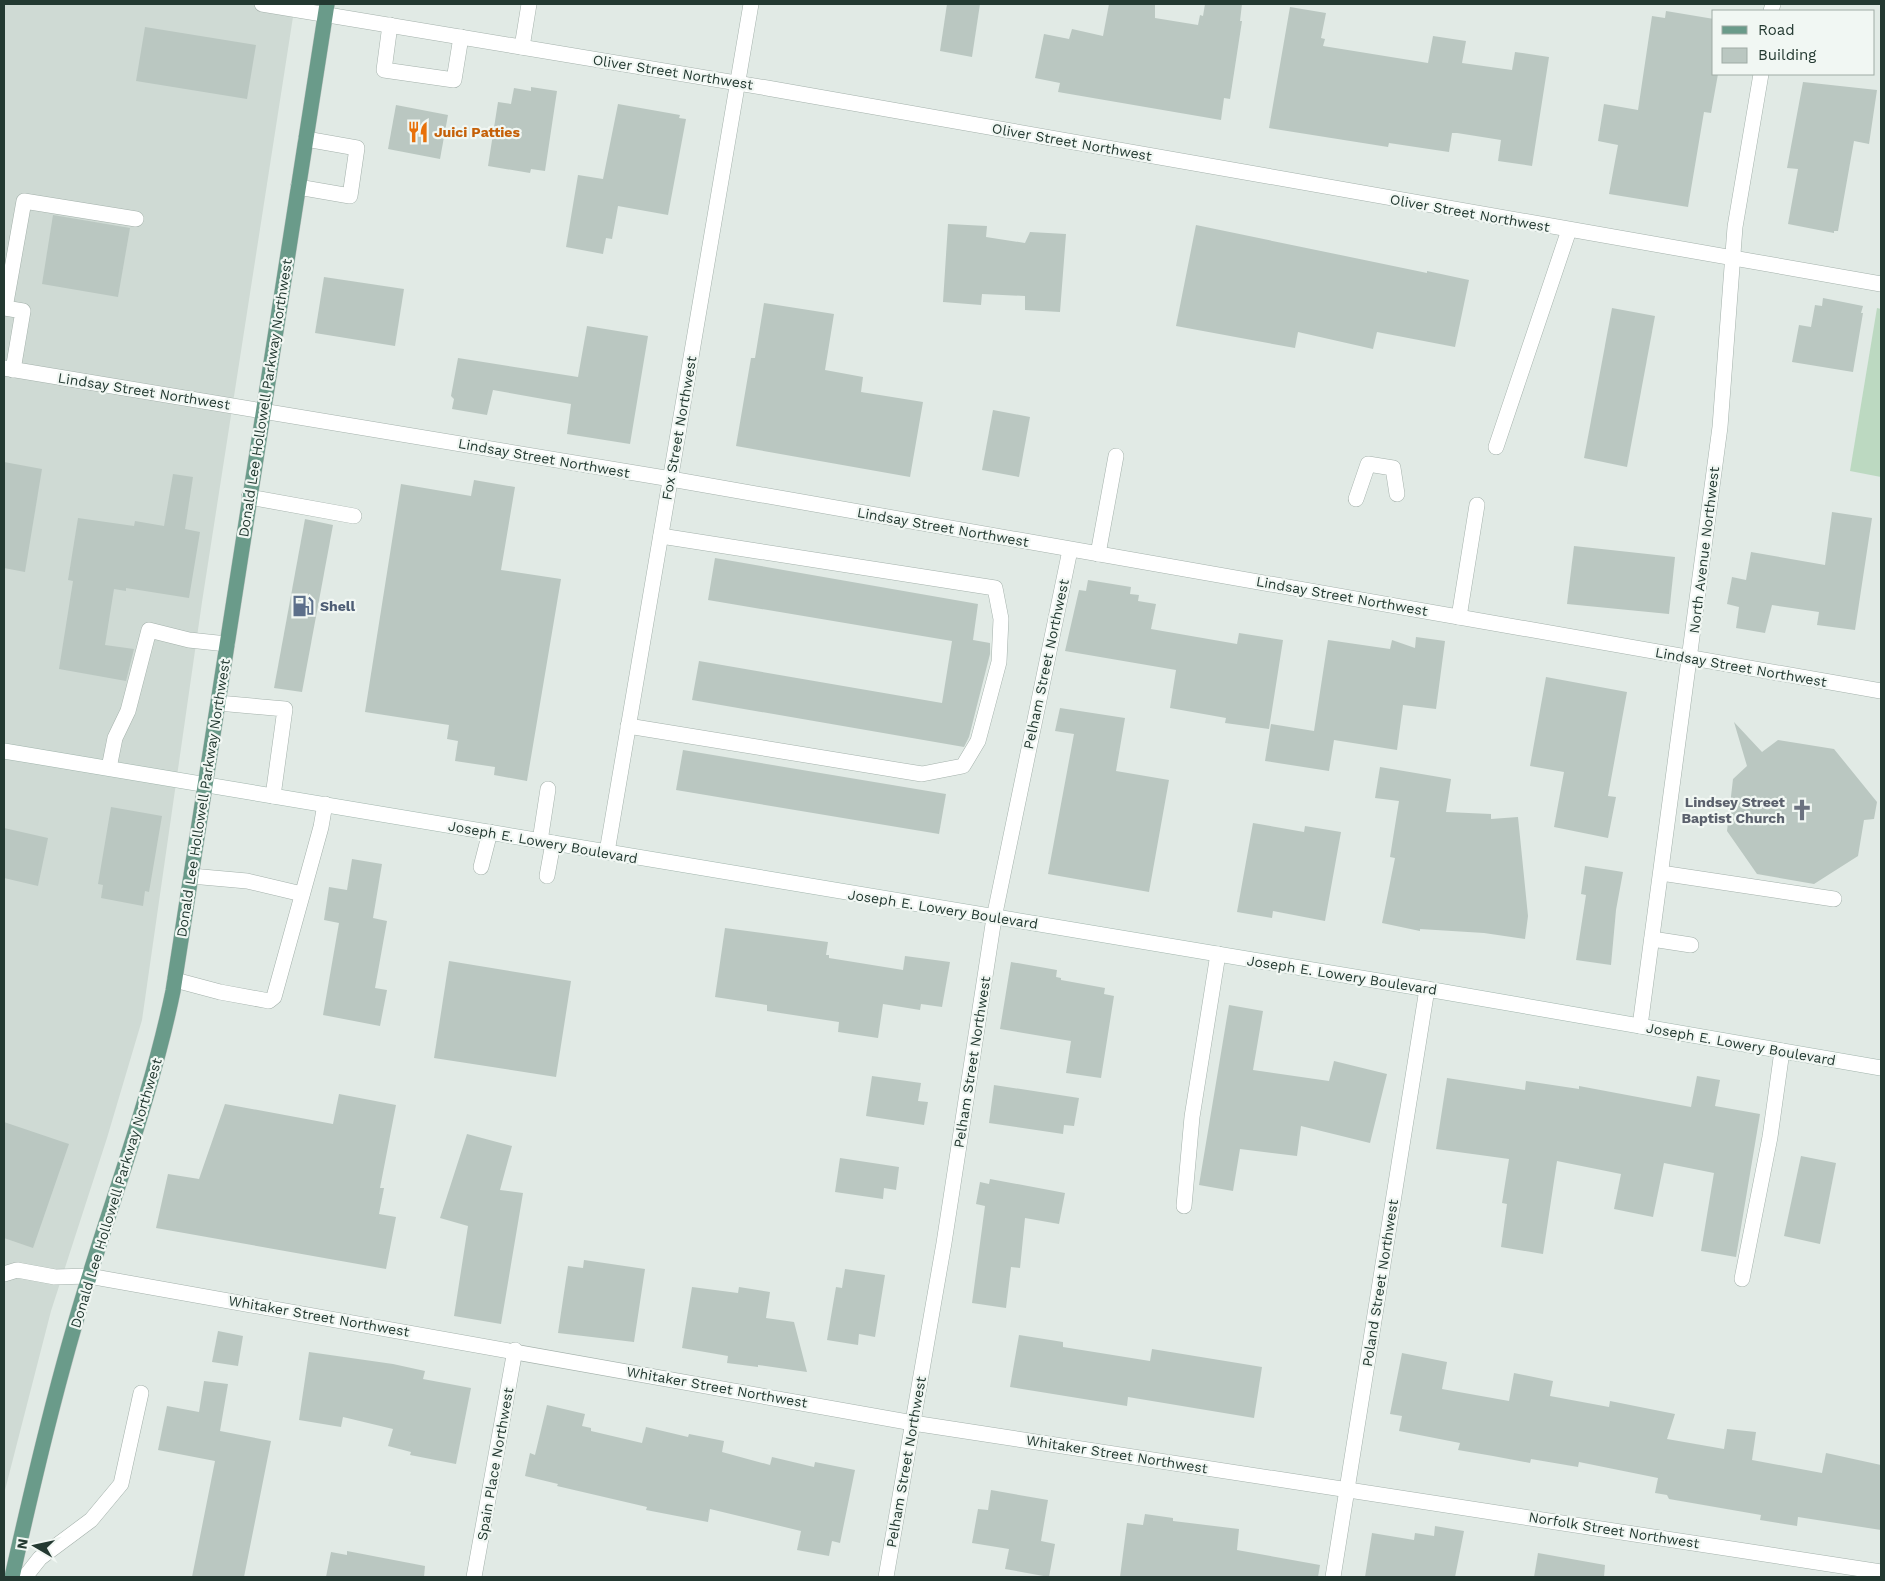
<svg xmlns="http://www.w3.org/2000/svg" width="1885" height="1581" font-family="'Work Sans',sans-serif">
<style>
.built{fill:#cfdad4}
.green{fill:#bcd9c1}
.building{fill:#bac7c1}
.lines{fill:none;stroke-linecap:round;stroke-linejoin:round}
.lane-casing{stroke:#a4b1ab;stroke-width:16}
.street-casing{stroke:#a4b1ab;stroke-width:16}
.secondary-casing{stroke:#a1b4ac;stroke-width:16}
.primary-casing{stroke:#bdc4c1;stroke-width:16}
.lane{stroke:#fff;stroke-width:15}
.street{stroke:#fff;stroke-width:15}
.secondary{stroke:#fff;stroke-width:15}
.primary{stroke:#6a9b8a;stroke-width:15}
.labels{text-anchor:middle;dominant-baseline:central;stroke-width:4.5;stroke-linejoin:round;paint-order:stroke}
.street-label{font-size:14px;fill:#233931;stroke:#f1f7f3}
.food-label{font-size:14px;font-weight:bold;fill:#c56008;stroke:#f1f7f3;text-anchor:start}
.service-label{font-size:14px;font-weight:bold;fill:#4e5e75;stroke:#f1f7f3;text-anchor:start}
.worship-label{font-size:14px;font-weight:bold;fill:#5b616d;stroke:#f1f7f3;text-anchor:end}
</style>
<rect width="100%" height="100%" fill="#e1eae5"/>
<path class="built" d="M 4,4 L 295,4 L 202,602 L 142,1020 L 107,1138 L 51,1311 L 4,1494 Z"/>
<path class="green" d="M 1877,308 L 1881,309 L 1881,477 L 1850,471 Z"/>
<g class="building">
<path d="M 947,4 L 980,4 L 972,57 L 940,51 Z"/>
<path d="M 1109,4 L 1155,4 L 1155,18 L 1198,25 L 1200,15 L 1203,16 L 1205,4 L 1242,4 L 1240,21 L 1242,21 L 1230,99 L 1224,98 L 1221,120 L 1058,92 L 1060,83 L 1035,78 L 1044,34 L 1069,39 L 1072,29 L 1103,36 Z"/>
<path d="M 1290,7 L 1326,13 L 1321,38 L 1325,39 L 1323,46 L 1428,63 L 1433,36 L 1466,41 L 1462,63 L 1512,70 L 1515,52 L 1549,57 L 1532,166 L 1498,161 L 1501,140 L 1457,133 L 1452,133 L 1449,152 L 1389,143 L 1388,147 L 1269,128 Z"/>
<path d="M 1666,11 L 1714,19 L 1714,74 L 1718,74 L 1711,113 L 1704,112 L 1688,207 L 1609,194 L 1618,145 L 1598,141 L 1604,104 L 1638,110 L 1652,16 L 1665,18 Z"/>
<path d="M 145,27 L 256,45 L 247,99 L 136,81 Z"/>
<path d="M 1803,82 L 1877,90 L 1869,144 L 1854,141 L 1838,231 L 1834,231 L 1834,233 L 1788,224 L 1798,169 L 1787,168 Z"/>
<path d="M 531,87 L 557,91 L 545,171 L 531,169 L 530,173 L 488,166 L 498,102 L 511,104 L 514,88 L 531,91 Z"/>
<path d="M 618,104 L 680,115 L 679,118 L 686,119 L 668,215 L 618,206 L 612,239 L 606,238 L 603,254 L 566,247 L 578,175 L 603,179 Z"/>
<path d="M 396,105 L 448,115 L 440,159 L 388,149 Z"/>
<path d="M 53,215 L 130,228 L 118,297 L 42,284 Z"/>
<path d="M 948,224 L 987,226 L 986,237 L 1025,243 L 1030,232 L 1066,234 L 1060,312 L 1025,310 L 1025,296 L 982,294 L 981,305 L 943,302 Z"/>
<path d="M 1196,225 L 1427,273 L 1427,271 L 1469,280 L 1455,347 L 1377,332 L 1373,349 L 1298,332 L 1295,348 L 1176,326 Z"/>
<path d="M 324,277 L 404,289 L 395,346 L 315,333 Z"/>
<path d="M 1823,298 L 1863,306 L 1861,313 L 1863,313 L 1853,372 L 1792,362 L 1799,325 L 1811,327 L 1815,305 L 1822,306 Z"/>
<path d="M 764,303 L 834,314 L 825,370 L 863,377 L 861,392 L 923,402 L 910,477 L 736,446 L 751,358 L 755,358 Z"/>
<path d="M 1612,308 L 1655,316 L 1627,467 L 1584,458 Z"/>
<path d="M 587,326 L 648,336 L 630,444 L 567,434 L 571,404 L 493,390 L 487,415 L 452,409 L 454,399 L 451,396 L 458,358 L 578,377 Z"/>
<path d="M 993,410 L 1030,417 L 1019,477 L 982,470 Z"/>
<path d="M 4,462 L 42,469 L 25,572 L 4,568 Z"/>
<path d="M 173,474 L 193,477 L 185,529 L 200,532 L 189,598 L 126,588 L 126,591 L 114,589 L 105,645 L 134,649 L 126,681 L 59,669 L 73,581 L 68,580 L 78,518 L 134,526 L 135,521 L 164,526 Z"/>
<path d="M 474,480 L 515,487 L 501,570 L 561,579 L 527,781 L 494,775 L 495,767 L 455,761 L 458,741 L 447,739 L 449,725 L 365,712 L 401,484 L 471,496 Z"/>
<path d="M 1832,512 L 1872,518 L 1855,630 L 1817,625 L 1819,612 L 1772,605 L 1765,633 L 1736,628 L 1739,607 L 1727,604 L 1732,577 L 1746,580 L 1751,552 L 1825,565 Z"/>
<path d="M 305,519 L 333,525 L 302,692 L 274,688 Z"/>
<path d="M 1574,546 L 1675,557 L 1669,614 L 1567,604 Z"/>
<path d="M 715,558 L 978,604 L 973,640 L 990,643 L 990,654 L 969,737 L 964,747 L 692,700 L 699,661 L 942,703 L 952,641 L 708,600 Z"/>
<path d="M 1088,580 L 1131,587 L 1130,594 L 1139,595 L 1138,601 L 1156,604 L 1151,629 L 1237,644 L 1239,633 L 1283,640 L 1269,729 L 1225,723 L 1226,718 L 1170,708 L 1176,670 L 1065,651 L 1079,590 L 1086,591 Z"/>
<path d="M 1416,637 L 1445,641 L 1436,709 L 1403,705 L 1397,750 L 1334,740 L 1329,771 L 1265,761 L 1271,724 L 1314,731 L 1328,640 L 1390,649 L 1392,640 L 1415,648 Z"/>
<path d="M 1546,677 L 1627,692 L 1608,796 L 1616,797 L 1608,838 L 1554,827 L 1564,772 L 1530,766 Z"/>
<path d="M 1060,708 L 1125,718 L 1116,771 L 1169,780 L 1149,892 L 1048,874 L 1074,734 L 1055,731 Z"/>
<path d="M 1734,722 L 1762,752 L 1778,740 L 1834,749 L 1877,802 L 1874,819 L 1864,820 L 1858,856 L 1814,884 L 1757,874 L 1727,831 L 1733,779 L 1747,766 Z"/>
<path d="M 683,750 L 946,794 L 939,834 L 676,790 Z"/>
<path d="M 1380,767 L 1451,779 L 1446,812 L 1491,814 L 1491,819 L 1518,817 L 1528,916 L 1525,939 L 1484,933 L 1420,929 L 1420,931 L 1382,923 L 1395,858 L 1390,857 L 1399,801 L 1375,798 Z"/>
<path d="M 111,807 L 162,816 L 149,892 L 145,891 L 143,906 L 101,898 L 103,885 L 98,884 Z"/>
<path d="M 1253,823 L 1304,832 L 1305,826 L 1341,832 L 1325,921 L 1273,911 L 1272,918 L 1237,912 Z"/>
<path d="M 4,828 L 48,838 L 38,886 L 4,878 Z"/>
<path d="M 352,859 L 382,864 L 373,918 L 387,921 L 375,988 L 387,990 L 380,1026 L 323,1015 L 339,923 L 324,920 L 329,887 L 347,890 Z"/>
<path d="M 1585,866 L 1623,872 L 1616,910 L 1611,965 L 1576,960 L 1586,895 L 1581,894 Z"/>
<path d="M 725,928 L 828,942 L 826,955 L 829,955 L 829,958 L 903,970 L 905,956 L 950,962 L 942,1007 L 921,1004 L 920,1010 L 883,1004 L 878,1038 L 838,1032 L 839,1022 L 767,1011 L 767,1005 L 715,997 Z"/>
<path d="M 449,961 L 571,981 L 556,1077 L 434,1058 Z"/>
<path d="M 1011,962 L 1057,970 L 1056,977 L 1061,978 L 1061,980 L 1105,988 L 1104,994 L 1114,996 L 1101,1078 L 1066,1073 L 1071,1041 L 1000,1029 Z"/>
<path d="M 1229,1005 L 1263,1011 L 1253,1070 L 1329,1081 L 1334,1061 L 1387,1074 L 1370,1143 L 1301,1126 L 1297,1156 L 1240,1149 L 1233,1191 L 1199,1185 Z"/>
<path d="M 872,1076 L 921,1083 L 918,1101 L 928,1102 L 924,1125 L 866,1116 Z"/>
<path d="M 1697,1076 L 1720,1080 L 1715,1106 L 1760,1114 L 1736,1257 L 1701,1251 L 1714,1173 L 1664,1163 L 1653,1217 L 1614,1209 L 1621,1174 L 1557,1161 L 1543,1254 L 1501,1247 L 1507,1204 L 1502,1203 L 1509,1159 L 1436,1149 L 1447,1078 L 1525,1090 L 1526,1081 L 1579,1089 L 1579,1086 L 1691,1107 Z"/>
<path d="M 994,1085 L 1079,1098 L 1074,1126 L 1064,1125 L 1063,1134 L 989,1123 Z"/>
<path d="M 339,1094 L 396,1105 L 380,1188 L 384,1188 L 379,1214 L 396,1217 L 386,1269 L 156,1228 L 168,1174 L 199,1179 L 225,1104 L 333,1124 Z"/>
<path d="M 4,1122 L 69,1144 L 33,1248 L 4,1238 Z"/>
<path d="M 467,1134 L 512,1146 L 500,1190 L 523,1193 L 501,1324 L 454,1316 L 468,1226 L 440,1218 Z"/>
<path d="M 1801,1156 L 1836,1163 L 1820,1244 L 1784,1236 Z"/>
<path d="M 840,1158 L 899,1167 L 896,1190 L 884,1188 L 883,1199 L 835,1192 Z"/>
<path d="M 990,1179 L 1065,1193 L 1059,1224 L 1025,1218 L 1020,1268 L 1011,1267 L 1006,1308 L 972,1303 L 985,1206 L 976,1204 L 980,1182 L 989,1184 Z"/>
<path d="M 584,1260 L 645,1269 L 634,1342 L 558,1333 L 568,1266 L 583,1268 Z"/>
<path d="M 845,1269 L 885,1275 L 875,1337 L 859,1334 L 858,1345 L 827,1340 L 836,1287 L 842,1288 Z"/>
<path d="M 692,1287 L 738,1293 L 739,1287 L 770,1292 L 766,1318 L 794,1322 L 807,1372 L 758,1365 L 758,1367 L 727,1363 L 728,1356 L 682,1348 Z"/>
<path d="M 218,1331 L 243,1336 L 238,1366 L 212,1362 Z"/>
<path d="M 1019,1335 L 1063,1342 L 1063,1347 L 1150,1361 L 1152,1349 L 1262,1367 L 1254,1418 L 1128,1397 L 1127,1406 L 1010,1387 Z"/>
<path d="M 309,1352 L 393,1364 L 425,1371 L 423,1379 L 471,1388 L 456,1464 L 410,1455 L 411,1452 L 388,1446 L 393,1429 L 343,1417 L 341,1427 L 299,1420 Z"/>
<path d="M 1402,1353 L 1447,1362 L 1442,1389 L 1509,1401 L 1514,1373 L 1553,1381 L 1550,1396 L 1609,1407 L 1610,1401 L 1675,1414 L 1667,1439 L 1724,1449 L 1727,1429 L 1756,1432 L 1752,1460 L 1822,1473 L 1826,1453 L 1881,1465 L 1881,1530 L 1798,1517 L 1797,1526 L 1760,1520 L 1761,1515 L 1669,1499 L 1667,1495 L 1655,1493 L 1658,1478 L 1579,1462 L 1578,1467 L 1531,1459 L 1530,1463 L 1493,1456 L 1458,1450 L 1460,1443 L 1399,1431 L 1402,1416 L 1390,1414 Z"/>
<path d="M 204,1381 L 228,1384 L 220,1431 L 271,1441 L 244,1577 L 192,1577 L 215,1461 L 158,1450 L 167,1406 L 199,1412 Z"/>
<path d="M 547,1405 L 585,1414 L 582,1426 L 591,1428 L 591,1431 L 642,1443 L 646,1427 L 688,1437 L 689,1434 L 724,1441 L 722,1452 L 770,1465 L 772,1457 L 814,1467 L 815,1462 L 855,1470 L 840,1543 L 832,1541 L 829,1556 L 797,1550 L 801,1531 L 710,1509 L 708,1522 L 646,1510 L 647,1507 L 557,1486 L 558,1484 L 525,1476 L 530,1453 L 535,1455 Z"/>
<path d="M 991,1490 L 1048,1500 L 1041,1541 L 1055,1544 L 1049,1577 L 1005,1569 L 1009,1549 L 972,1543 L 978,1509 L 988,1510 Z"/>
<path d="M 1145,1514 L 1173,1518 L 1173,1521 L 1239,1529 L 1237,1550 L 1320,1565 L 1318,1577 L 1120,1577 L 1127,1523 L 1143,1525 Z"/>
<path d="M 1435,1526 L 1464,1531 L 1455,1577 L 1365,1577 L 1372,1533 L 1414,1540 L 1415,1533 L 1434,1536 Z"/>
<path d="M 347,1551 L 425,1566 L 424,1577 L 326,1577 L 331,1552 L 347,1555 Z"/>
<path d="M 1538,1553 L 1605,1565 L 1604,1577 L 1534,1577 Z"/>
</g>
<g class="lines">
<g class="lane-casing">
<g id="lane">
<path d="M 390,25 L 384,70 L 454,80 L 461,37"/>
<path d="M 522,47 L 529,4"/>
<path d="M 298,187 L 350,196 L 357,148 L 306,139"/>
<path d="M 13,370 L 23,311 L 5,308 L 24,201 L 136,219"/>
<path d="M 1496,447 L 1569,230"/>
<path d="M 249,497 L 354,516"/>
<path d="M 1356,499 L 1368,464 L 1393,468 L 1397,494"/>
<path d="M 1098,554 L 1116,456"/>
<path d="M 1459,617 L 1477,505"/>
<path d="M 218,703 L 285,709 L 273,796"/>
<path d="M 628,726 L 922,774 L 963,766 L 978,741 L 999,662 L 1001,619 L 995,588 L 661,536"/>
<path d="M 109,768 L 115,738 L 128,711 L 149,630 L 189,640 L 227,644"/>
<path d="M 540,841 L 548,789"/>
<path d="M 481,867 L 490,832"/>
<path d="M 1661,873 L 1834,899"/>
<path d="M 191,876 L 247,881 L 302,894"/>
<path d="M 547,876 L 553,843"/>
<path d="M 1652,939 L 1691,945"/>
<path d="M 175,980 L 220,992 L 269,1001 L 274,997 L 321,827 L 325,804"/>
<path d="M 1184,1206 L 1192,1117 L 1218,954"/>
<path d="M 4,1274 L 17,1270 L 55,1277 L 89,1276"/>
<path d="M 1742,1279 L 1770,1137 L 1782,1051"/>
<path d="M 25,1577 L 40,1558 L 91,1520 L 121,1484 L 141,1393"/>
</g>
</g>
<g class="street-casing">
<g id="street">
<path d="M 262,4 L 767,88 L 1881,284"/>
<path d="M 1771,11 L 1773,4"/>
<path d="M 4,368 L 671,479 L 1881,691"/>
<path d="M 607,852 L 751,4"/>
<path d="M 1640,1026 L 1720,427 L 1735,227 L 1761,74"/>
<path d="M 89,1276 L 913,1423 L 1881,1572"/>
<path d="M 474,1577 L 515,1350"/>
<path d="M 886,1577 L 944,1243 L 994,918 L 1070,550"/>
<path d="M 1333,1577 L 1427,989"/>
</g>
</g>
<g class="secondary-casing">
<path id="secondary" d="M 4,751 L 1427,989 L 1881,1068"/>
</g>
<g class="primary-casing">
<path id="primary" d="M 12,1577 C 35,1475 59,1373 90,1274 C 119,1180 153,1088 173,991 L 327,4"/>
</g>
<use href="#lane" class="lane"/>
<use href="#street" class="street"/>
<use href="#secondary" class="secondary"/>
<use href="#primary" class="primary"/>
</g>
<defs>
<g id="restaurant-bare" transform="scale(1.725)"><path d="M-5-6h1v4h1v-4h1v4h1v-4h1v5L-1.5 .5V6h-2V.5L-5-1ZM5-6V6H3V1.5H1.5Q1.5-4 5-6Z" fill="#e8710a" stroke="#f1f7f3" stroke-width="2.5" paint-order="stroke"/></g>
<g id="fuel-bare" transform="scale(1.725)"><path d="M-5.5-6h7V0h2V4h1.3V-2.5L3-4.5l.8-.8L6-3V5H2.5V1h-1V6h-7ZM-4.2-4.7v3.2H.2V-4.7Z" fill="#5c6f8a" stroke="#f1f7f3" stroke-width="2.5" paint-order="stroke"/></g>
<g id="church-bare" transform="scale(1.725)"><path d="M-1.2-6h2.4v3.5h3.3v2.4h-3.3V6h-2.4V-.1h-3.3v-2.4h3.3Z" fill="#6b7280" stroke="#f1f7f3" stroke-width="2.5" paint-order="stroke"/></g>
</defs>
<g fill-rule="evenodd">
<use href="#restaurant-bare" x="418" y="132"/>
<use href="#fuel-bare" x="303" y="606"/>
<use href="#church-bare" x="1802" y="810"/>
</g>
<g class="labels">
<g class="street-label">
<text transform="translate(673 72) rotate(9)">Oliver Street Northwest</text>
<text transform="translate(1072 142) rotate(10)">Oliver Street Northwest</text>
<text transform="translate(1470 213) rotate(10)">Oliver Street Northwest</text>
<text transform="translate(144 391) rotate(9)">Lindsay Street Northwest</text>
<text transform="translate(265 398) rotate(-81)">Donald Lee Hollowell Parkway Northwest</text>
<text transform="translate(679 428) rotate(-80)">Fox Street Northwest</text>
<text transform="translate(544 458) rotate(10)">Lindsay Street Northwest</text>
<text transform="translate(943 527) rotate(10)">Lindsay Street Northwest</text>
<text transform="translate(1704 550) rotate(-83)">North Avenue Northwest</text>
<text transform="translate(1342 596) rotate(10)">Lindsay Street Northwest</text>
<text transform="translate(1046 664) rotate(-78)">Pelham Street Northwest</text>
<text transform="translate(1741 667) rotate(10)">Lindsay Street Northwest</text>
<text transform="translate(203 798) rotate(-81)">Donald Lee Hollowell Parkway Northwest</text>
<text transform="translate(543 842) rotate(10)">Joseph E. Lowery Boulevard</text>
<text transform="translate(943 909) rotate(9)">Joseph E. Lowery Boulevard</text>
<text transform="translate(1342 975) rotate(9)">Joseph E. Lowery Boulevard</text>
<text transform="translate(1741 1044) rotate(10)">Joseph E. Lowery Boulevard</text>
<text transform="translate(972 1062) rotate(-81)">Pelham Street Northwest</text>
<text transform="translate(116 1193) rotate(-73)">Donald Lee Hollowell Parkway Northwest</text>
<text transform="translate(1380 1283) rotate(-81)">Poland Street Northwest</text>
<text transform="translate(319 1316) rotate(10)">Whitaker Street Northwest</text>
<text transform="translate(717 1387) rotate(10)">Whitaker Street Northwest</text>
<text transform="translate(1117 1454) rotate(9)">Whitaker Street Northwest</text>
<text transform="translate(906 1462) rotate(-80)">Pelham Street Northwest</text>
<text transform="translate(495 1464) rotate(-80)">Spain Place Northwest</text>
<text transform="translate(1614 1530) rotate(9)">Norfolk Street Northwest</text>
</g>
<g class="food-label">
<text x="434" y="132">Juici Patties</text>
</g>
<g class="service-label">
<text x="320" y="606">Shell</text>
</g>
<g class="worship-label">
<text x="1785" y="802">Lindsey Street<tspan x="1785" dy="16">Baptist Church</tspan></text>
</g>
</g>
<rect width="1885" height="1581" fill="none" stroke="#233931" stroke-width="10"/>
<rect x="1712" y="10" width="162" height="65" fill="#f1f7f3" stroke="#9faba5"/>
<rect x="1722" y="26" width="25" height="8" fill="#6a9b8a" stroke="#9faba5"/>
<text x="1758" y="35" font-size="15" fill="#233931">Road</text>
<rect x="1722" y="48" width="25" height="15" fill="#bac7c1" stroke="#9faba5"/>
<text x="1758" y="60" font-size="15" fill="#233931">Building</text>
<g transform="translate(35 1546) rotate(279)" stroke="#f1f7f3" stroke-width="4" paint-order="stroke">
<path d="M0-4L9 19L0 12L-9 19Z" fill="#233931"/>
<text y="-8" font-size="14" font-weight="bold" text-anchor="middle" fill="#233931">N</text>
</g>
</svg>
